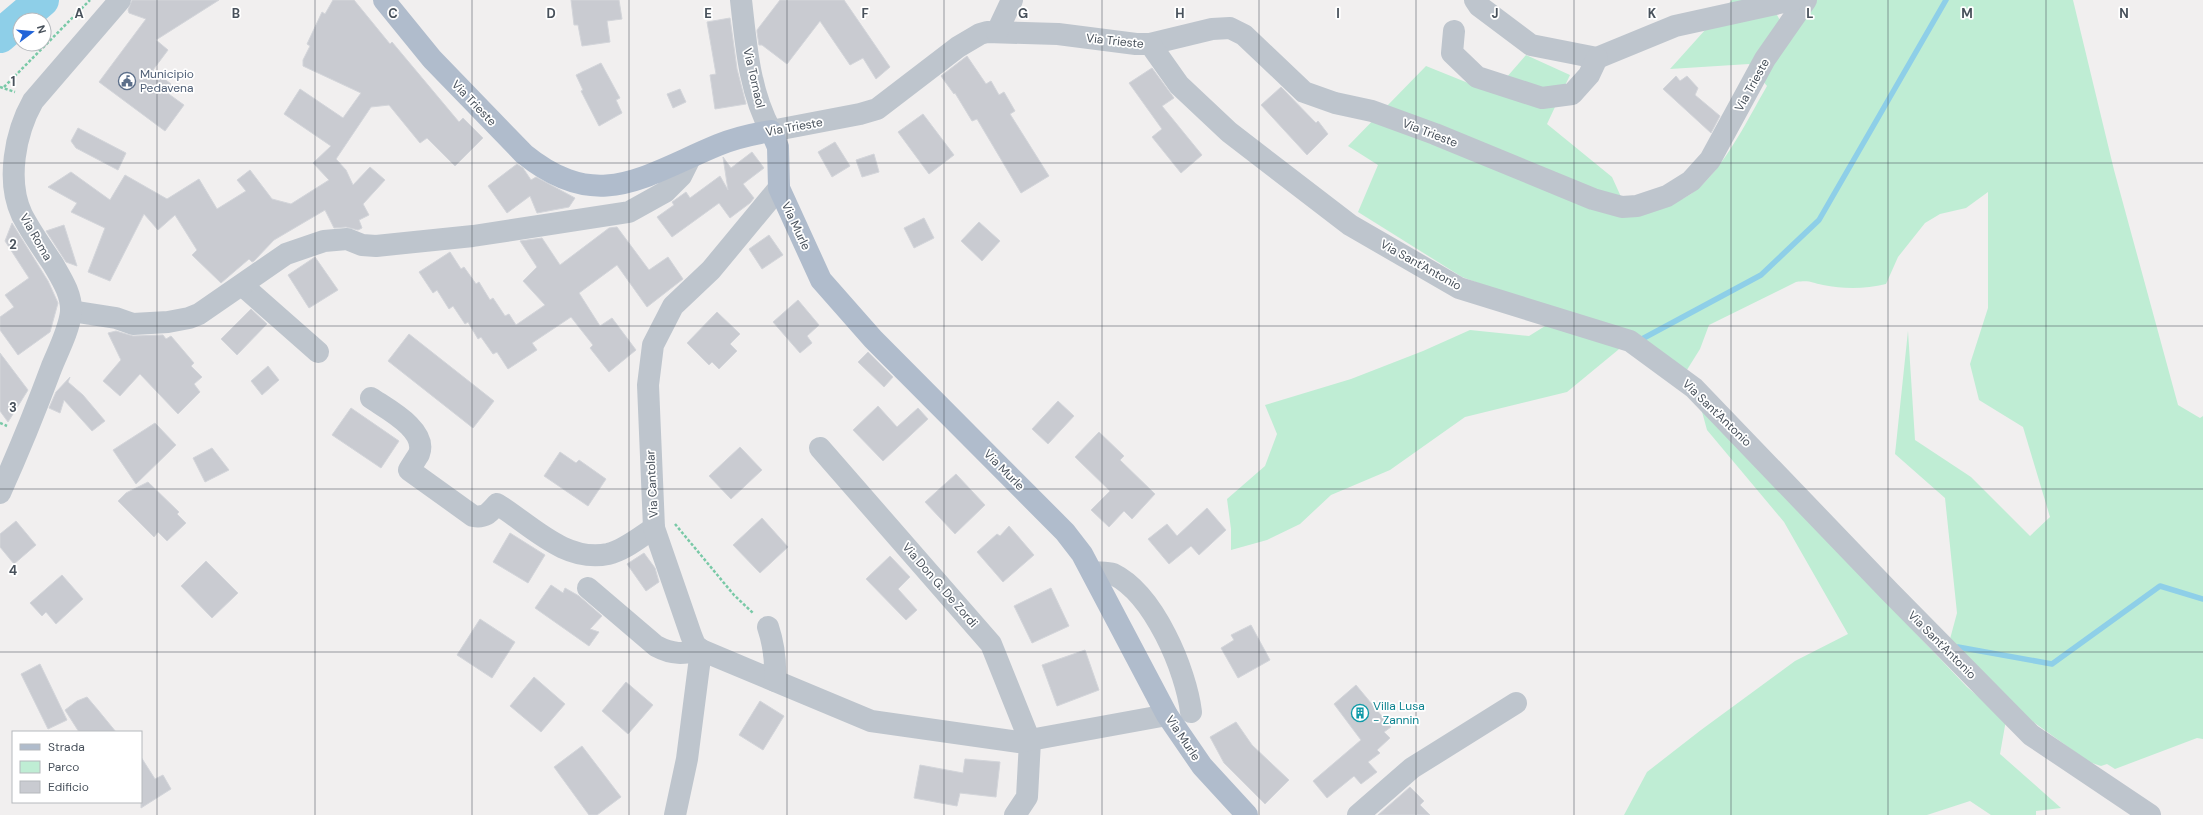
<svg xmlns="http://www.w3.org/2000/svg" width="2203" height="815" font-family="'DM Sans',sans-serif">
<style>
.green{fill:#bfedd4}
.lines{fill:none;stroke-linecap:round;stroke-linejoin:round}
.stream{stroke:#8ecfe8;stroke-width:5.5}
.river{stroke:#8ecfe8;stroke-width:34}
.building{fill:#c9cbd1;stroke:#d3d5da}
.path{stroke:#79c9a7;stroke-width:2.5;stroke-dasharray:3 2;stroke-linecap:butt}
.minor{stroke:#bec5cd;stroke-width:22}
.major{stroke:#b0bccc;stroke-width:22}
.grid{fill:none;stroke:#48515b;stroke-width:1;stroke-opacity:0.55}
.labels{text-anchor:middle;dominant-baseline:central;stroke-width:3.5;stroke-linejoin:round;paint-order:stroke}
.street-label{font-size:12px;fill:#48515b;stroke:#fff}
.service-label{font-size:12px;fill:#4e5e75;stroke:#fff;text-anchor:start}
.culture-label{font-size:12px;fill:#0d838f;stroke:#fff;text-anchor:start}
.grid-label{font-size:13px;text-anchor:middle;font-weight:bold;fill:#48515b;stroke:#fff;stroke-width:3.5;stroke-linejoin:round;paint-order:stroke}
</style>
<rect width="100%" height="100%" fill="#f1efef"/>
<g class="green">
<path d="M 1732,0 L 1769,0 L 1784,28 L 1815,0 L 2073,0 L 2114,170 L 2178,405 L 2200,418 L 2203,416 L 2203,739 L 2197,738 L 2115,769 L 2107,764 L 2101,766 L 2089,762 L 2025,716 L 1950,639 L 1957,613 L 1945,498 L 1895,454 L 1908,331 L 1915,440 L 1971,477 L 2030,536 L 2050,517 L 2023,427 L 1979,400 L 1970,364 L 1988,308 L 1988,192 L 1966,208 L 1940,214 L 1925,223 L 1898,257 L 1886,284 C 1865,289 1844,289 1823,285 C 1811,283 1811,280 1796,282 L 1709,325 L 1700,349 L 1685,373 L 1555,311 L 1462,277 L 1358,212 L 1378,165 L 1348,146 L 1426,66 L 1493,93 L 1526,55 L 1570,75 L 1547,124 L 1612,177 L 1627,210 C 1641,207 1673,204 1684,198 C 1719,180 1747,120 1767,86 L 1749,64 L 1670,69 Z"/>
<path d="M 1550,323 L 1624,345 L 1567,392 L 1465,417 L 1390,470 L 1331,495 L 1300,524 L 1267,540 L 1231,550 L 1231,529 L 1227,499 L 1265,466 L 1277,434 L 1265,405 L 1351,379 L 1423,351 L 1470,330 L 1529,336 Z"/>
<path d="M 1701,408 L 1967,687 L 2006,720 L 2000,754 L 2061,808 L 2036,811 L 2036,815 L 1991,815 L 1970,801 L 1927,815 L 1624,815 L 1647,772 L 1701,730 L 1795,661 L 1848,634 L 1784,522 L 1707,430 Z"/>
</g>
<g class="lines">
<g class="stream">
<path d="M 1642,339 L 1761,275 L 1819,220 L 1946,0"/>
<path d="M 1958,647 L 2052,664 L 2160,586 L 2203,599"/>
</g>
<path class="river" d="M 0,36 L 42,0"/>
</g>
<g class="building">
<path d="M 132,0 L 219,0 L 156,40 L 168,50 L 153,70 L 171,84 L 166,92 L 184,105 L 165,131 L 99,82 L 146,19 L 129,13 L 128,10 Z"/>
<path d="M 333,0 L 354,0 L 390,44 L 392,42 L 459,122 L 463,118 L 483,138 L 455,166 L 427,138 L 420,143 L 389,105 L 371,107 L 336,159 L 346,170 L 353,185 L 370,167 L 385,180 L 363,204 L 369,215 L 359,220 L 362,228 L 358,230 L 346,227 L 334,228 L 325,210 L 274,240 L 254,261 L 252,262 L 249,259 L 221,283 L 192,255 L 197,250 L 175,215 L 158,230 L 144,214 L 110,281 L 88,272 L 105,228 L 71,212 L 77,203 L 48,187 L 71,172 L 110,200 L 125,175 L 167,199 L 199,179 L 217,209 L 246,191 L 237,180 L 250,170 L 272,199 L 291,204 L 329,180 L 313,163 L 331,146 L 284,114 L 300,89 L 343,118 L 361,93 L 303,66 L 303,60 L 310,46 L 307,44 L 322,12 L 325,14 Z"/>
<path d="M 571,0 L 619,0 L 622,19 L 607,21 L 610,42 L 582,46 L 578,25 L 574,25 Z"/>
<path d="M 780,0 L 844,0 L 890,67 L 876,79 L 863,58 L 850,65 L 820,21 L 787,64 L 762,45 L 759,45 L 757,32 L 757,30 Z"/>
<path d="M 730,18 L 737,69 L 746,104 L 715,109 L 710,75 L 716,74 L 707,22 Z"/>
<path d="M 967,56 L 986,84 L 991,81 L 999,95 L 1004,92 L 1015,111 L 1010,114 L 1049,176 L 1021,193 L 977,119 L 972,121 L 955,93 L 954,94 L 941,76 Z"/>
<path d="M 601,63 L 620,98 L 616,100 L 622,113 L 599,126 L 581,91 L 583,90 L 576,75 Z"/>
<path d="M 1152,68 L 1174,98 L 1162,106 L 1202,155 L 1181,173 L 1152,137 L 1162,129 L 1129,83 Z"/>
<path d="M 1676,76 L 1680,81 L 1687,76 L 1698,88 L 1695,95 L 1720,116 L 1711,133 L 1663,89 Z"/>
<path d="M 1281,87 L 1316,123 L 1318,121 L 1328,134 L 1307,155 L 1261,105 Z"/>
<path d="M 680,89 L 686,102 L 673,108 L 667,94 Z"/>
<path d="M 923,114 L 954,155 L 929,174 L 898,132 Z"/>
<path d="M 78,128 L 126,153 L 118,170 L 76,148 L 71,141 Z"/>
<path d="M 835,142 L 850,166 L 832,177 L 818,152 Z"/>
<path d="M 752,152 L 764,168 L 743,184 L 754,198 L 750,203 L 730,218 L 719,203 L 672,237 L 657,217 L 674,205 L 672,202 L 686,192 L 690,198 L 720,176 L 728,190 L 723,157 L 731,168 Z"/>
<path d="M 874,154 L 879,172 L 862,177 L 856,160 Z"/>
<path d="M 517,164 L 523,168 L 531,180 L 536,177 L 575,198 L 569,207 L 537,213 L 530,196 L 507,213 L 488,186 Z"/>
<path d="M 924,218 L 934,238 L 914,248 L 904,228 Z"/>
<path d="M 979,222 L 1000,241 L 982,261 L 961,241 Z"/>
<path d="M 12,223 L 48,281 L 58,303 L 50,332 L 18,355 L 0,330 L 0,317 L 14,307 L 5,295 L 29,278 L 5,241 Z"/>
<path d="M 64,225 L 77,266 L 66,262 L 46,231 Z"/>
<path d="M 617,227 L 649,270 L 668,257 L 683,279 L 647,307 L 617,265 L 579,293 L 600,326 L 612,318 L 636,350 L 609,372 L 590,348 L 593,345 L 571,317 L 532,343 L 537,350 L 508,369 L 497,352 L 493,354 L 481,337 L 478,339 L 468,322 L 465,324 L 453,306 L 449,309 L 437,290 L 433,293 L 419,272 L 450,252 L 461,269 L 464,267 L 476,284 L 479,282 L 490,300 L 493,298 L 505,316 L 509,314 L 516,325 L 545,305 L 523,281 L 537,267 L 520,241 L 542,238 L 560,265 L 609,228 Z"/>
<path d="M 769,235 L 783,255 L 762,269 L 749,249 Z"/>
<path d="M 315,257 L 338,290 L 309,308 L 288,275 Z"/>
<path d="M 798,300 L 819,325 L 807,336 L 812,343 L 800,353 L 773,322 Z"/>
<path d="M 251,309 L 267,324 L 237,355 L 221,339 Z"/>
<path d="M 717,312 L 740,334 L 730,344 L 737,351 L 719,369 L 712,362 L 709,365 L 687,343 Z"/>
<path d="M 116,331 L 133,336 L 163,335 L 166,339 L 171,336 L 194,363 L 191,366 L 202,377 L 194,384 L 200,392 L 178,414 L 140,374 L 120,396 L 103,381 L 121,360 L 108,333 Z"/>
<path d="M 409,334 L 494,401 L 473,428 L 388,361 Z"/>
<path d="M 868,352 L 893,377 L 884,387 L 858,362 Z"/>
<path d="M 0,353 L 28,390 L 8,422 L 0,411 Z"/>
<path d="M 268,366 L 279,380 L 262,395 L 251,381 Z"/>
<path d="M 70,377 L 68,382 L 83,395 L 105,421 L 92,431 L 64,400 L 60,413 L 49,408 L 56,392 Z"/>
<path d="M 1058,401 L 1074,416 L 1048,444 L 1032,429 Z"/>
<path d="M 878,406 L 897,427 L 918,408 L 928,419 L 883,461 L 853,430 Z"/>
<path d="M 351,408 L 399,441 L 381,468 L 332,435 Z"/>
<path d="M 155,423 L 176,445 L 136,484 L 113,450 Z"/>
<path d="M 1099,432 L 1124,456 L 1120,460 L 1155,494 L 1132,519 L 1124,511 L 1109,527 L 1091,510 L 1110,491 L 1075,457 Z"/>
<path d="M 740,447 L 762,470 L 731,499 L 709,476 Z"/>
<path d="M 212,448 L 229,470 L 205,482 L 193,458 Z"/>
<path d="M 560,452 L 576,463 L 579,460 L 606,479 L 588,506 L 544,476 Z"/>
<path d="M 956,474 L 985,505 L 955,534 L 925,502 Z"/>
<path d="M 148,482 L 179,512 L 177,514 L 186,523 L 167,541 L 158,532 L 154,537 L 118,501 L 126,493 Z"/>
<path d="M 1207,508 L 1226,530 L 1199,555 L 1191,546 L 1169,564 L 1148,539 L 1167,524 L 1177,536 Z"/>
<path d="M 762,518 L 788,547 L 760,573 L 733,545 Z"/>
<path d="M 16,521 L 36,545 L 14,564 L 0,547 L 0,534 Z"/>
<path d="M 1009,526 L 1034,555 L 1003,582 L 977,552 L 997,534 L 1000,536 Z"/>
<path d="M 510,533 L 545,555 L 528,583 L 493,562 Z"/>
<path d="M 644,553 L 655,568 L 659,582 L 646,591 L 627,564 Z"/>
<path d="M 890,556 L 910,577 L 898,589 L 917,610 L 906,620 L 866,579 Z"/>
<path d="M 206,561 L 238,593 L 212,618 L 181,586 Z"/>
<path d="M 62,575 L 83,599 L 56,624 L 46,612 L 42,616 L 30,603 Z"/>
<path d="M 551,585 L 563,593 L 565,588 L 579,596 L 602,616 L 590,629 L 599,632 L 589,646 L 535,608 Z"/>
<path d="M 1051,588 L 1069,626 L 1032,643 L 1014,606 Z"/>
<path d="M 480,619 L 515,642 L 492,678 L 457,655 Z"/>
<path d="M 1251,625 L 1270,660 L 1238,678 L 1221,648 L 1234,640 L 1231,635 Z"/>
<path d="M 1085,650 L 1099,690 L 1057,706 L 1042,665 Z"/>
<path d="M 40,664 L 67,720 L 48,729 L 21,674 Z"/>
<path d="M 534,677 L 565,704 L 541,732 L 510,706 Z"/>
<path d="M 626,682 L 653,705 L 628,734 L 602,711 Z"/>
<path d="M 1356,685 L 1391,727 L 1384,732 L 1390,738 L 1377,750 L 1380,753 L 1368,762 L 1377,772 L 1361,784 L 1354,776 L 1327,798 L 1313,781 L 1361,740 L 1334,704 Z"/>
<path d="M 87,697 L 98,710 L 116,732 L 79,732 L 65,710 L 77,701 Z"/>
<path d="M 760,701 L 784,716 L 763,750 L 739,735 Z"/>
<path d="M 1236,722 L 1252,745 L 1289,780 L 1265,804 L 1224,763 L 1210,737 Z"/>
<path d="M 582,746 L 621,797 L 597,815 L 589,815 L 554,767 Z"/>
<path d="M 141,757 L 155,779 L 163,775 L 171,789 L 141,808 Z"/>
<path d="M 965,759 L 1000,762 L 996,797 L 960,793 L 957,806 L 914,798 L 920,765 L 963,773 Z"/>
<path d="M 1410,787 L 1424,801 L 1420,805 L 1430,815 L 1378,815 Z"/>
</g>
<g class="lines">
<g class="path">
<path d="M 0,87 L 15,92"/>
<path d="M 4,87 L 90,0"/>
<path d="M 0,423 L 7,426"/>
<path d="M 675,524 L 734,595 L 754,614"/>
</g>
<g class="minor">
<path d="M 741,0 C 746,44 749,91 771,131 L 860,114 L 877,109 L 958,47 L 980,34 L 987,32 L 1058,34 L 1136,44 L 1150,44 L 1212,29 L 1230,28 L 1244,35 L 1304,92 L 1335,103 L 1372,111 L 1435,134 L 1593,199 L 1622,207 L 1637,206 L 1667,196 L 1691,181 L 1710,160 L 1765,59 L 1806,0"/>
<path d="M 1475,0 L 1479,6 L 1531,45 L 1597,58 L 1675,26 L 1793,0"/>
<path d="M 1454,31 L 1452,53 L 1477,77 L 1542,98 L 1572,94 L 1589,75 L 1597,58"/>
<path d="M 997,32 L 1012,0"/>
<path d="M 1150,44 L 1179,85 L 1229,132 L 1350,225 L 1459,288 L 1630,341 L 1694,388 L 1890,592 L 2031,735 L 2150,815"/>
<path d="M 242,285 L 318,352"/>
<path d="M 71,311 L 116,318 L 133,324 L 168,322 L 189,318 L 199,314 L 286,254 L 324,241 L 347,239 L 362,245 L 376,246 L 473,236 L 629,212 L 665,192 L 681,176 L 690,158"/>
<path d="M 371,398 C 387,409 428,430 419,454 C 416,459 412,465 409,470 L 473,516 C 486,518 489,513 497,504 C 531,525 565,563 608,554 C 625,550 640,537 654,528"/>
<path d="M 820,448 L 991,644 L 1030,741 L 1027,797 L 1015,815"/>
<path d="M 0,493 C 19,451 36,409 52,366 C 59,349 69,330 71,312 C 72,294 61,278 53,264 C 42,248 31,232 22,215 C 6,181 15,133 33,101 L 120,0"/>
<path d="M 1092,572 C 1098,573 1107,572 1113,574 C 1154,594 1186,670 1191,712"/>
<path d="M 588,588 L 656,646 C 673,655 683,654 701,650 L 871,721 L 1019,742 L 1167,715"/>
<path d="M 768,627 C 774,645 776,662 775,681"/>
<path d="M 675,815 L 687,759 L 701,650 L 695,645 L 691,635 L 654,528 L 648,385 L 653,345 L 673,306 L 711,270 L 779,188"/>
<path d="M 1358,815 L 1412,768 L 1516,703"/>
</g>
<path class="major" d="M 384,0 L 432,59 L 524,154 C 598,214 643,176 718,145 C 735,138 753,134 771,131 L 778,147 L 779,188 L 821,280 L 873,339 L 1065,532 L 1082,554 L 1167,715 L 1202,766 L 1247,815"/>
</g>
<path class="grid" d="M 157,0 L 157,815M 315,0 L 315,815M 472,0 L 472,815M 629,0 L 629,815M 787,0 L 787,815M 944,0 L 944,815M 1102,0 L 1102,815M 1259,0 L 1259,815M 1416,0 L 1416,815M 1574,0 L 1574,815M 1731,0 L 1731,815M 1888,0 L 1888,815M 2046,0 L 2046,815M 0,163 L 2203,163M 0,326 L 2203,326M 0,489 L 2203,489M 0,652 L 2203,652"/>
<defs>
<g id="civic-ring" transform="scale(0.9)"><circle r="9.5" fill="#fff" stroke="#5c6f8a" stroke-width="1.5"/><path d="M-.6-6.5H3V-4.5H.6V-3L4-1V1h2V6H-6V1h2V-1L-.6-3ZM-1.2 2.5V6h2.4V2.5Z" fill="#5c6f8a"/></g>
<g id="building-ring" transform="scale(0.9)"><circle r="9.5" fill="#fff" stroke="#0f9aa8" stroke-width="1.5"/><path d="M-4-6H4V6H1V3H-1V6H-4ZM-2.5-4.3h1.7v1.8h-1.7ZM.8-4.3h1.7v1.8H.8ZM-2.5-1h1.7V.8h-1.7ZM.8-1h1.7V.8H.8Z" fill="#0f9aa8"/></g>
</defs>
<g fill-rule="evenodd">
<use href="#civic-ring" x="127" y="81"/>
<use href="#building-ring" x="1360" y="713"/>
</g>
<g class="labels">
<g class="street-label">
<text transform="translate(1115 41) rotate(6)">Via Trieste</text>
<text transform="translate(754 78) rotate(77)">Via Tornaol</text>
<text transform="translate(1752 85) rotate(-61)">Via Trieste</text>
<text transform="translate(474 103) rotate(46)">Via Trieste</text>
<text transform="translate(794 127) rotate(-10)">Via Trieste</text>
<text transform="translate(1430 133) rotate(21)">Via Trieste</text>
<text transform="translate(796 226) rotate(65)">Via Murle</text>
<text transform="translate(36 237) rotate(60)">Via Roma</text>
<text transform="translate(1421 265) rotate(29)">Via Sant'Antonio</text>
<text transform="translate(1717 413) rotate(44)">Via Sant'Antonio</text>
<text transform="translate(1004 470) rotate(45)">Via Murle</text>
<text transform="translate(652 484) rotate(-93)">Via Cantolar</text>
<text transform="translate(940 585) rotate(49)">Via Don G. De Zordi</text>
<text transform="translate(1942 645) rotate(45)">Via Sant'Antonio</text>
<text transform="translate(1183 738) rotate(56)">Via Murle</text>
</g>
<g class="service-label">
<text x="140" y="74">Municipio<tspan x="140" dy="14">Pedavena</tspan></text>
</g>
<g class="culture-label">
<text x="1373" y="706">Villa Lusa<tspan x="1373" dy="14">- Zannin</tspan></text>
</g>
</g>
<g class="grid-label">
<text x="79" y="18">A</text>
<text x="236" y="18">B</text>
<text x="393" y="18">C</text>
<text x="551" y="18">D</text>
<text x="708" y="18">E</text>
<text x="865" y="18">F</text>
<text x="1023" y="18">G</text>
<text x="1180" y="18">H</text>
<text x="1338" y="18">I</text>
<text x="1495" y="18">J</text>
<text x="1652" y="18">K</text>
<text x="1810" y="18">L</text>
<text x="1967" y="18">M</text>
<text x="2124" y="18">N</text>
<text x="13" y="86">1</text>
<text x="13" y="249">2</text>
<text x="13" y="412">3</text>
<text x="13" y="575">4</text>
</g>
<rect x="12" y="731" width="130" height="72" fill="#ffffff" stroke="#b6b9bd"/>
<rect x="20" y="744" width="20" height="6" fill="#b0bccc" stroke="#b6b9bd"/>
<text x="48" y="751" font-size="12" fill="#48515b">Strada</text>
<rect x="20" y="761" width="20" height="12" fill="#bfedd4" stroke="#b6b9bd"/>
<text x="48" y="771" font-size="12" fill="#48515b">Parco</text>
<rect x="20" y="781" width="20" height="12" fill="#c9cbd1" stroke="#b6b9bd"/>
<text x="48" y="791" font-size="12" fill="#48515b">Edificio</text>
<g transform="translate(32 32) rotate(74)"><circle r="19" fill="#ffffff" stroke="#b6b9bd"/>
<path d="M0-3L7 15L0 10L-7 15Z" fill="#2264d8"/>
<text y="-6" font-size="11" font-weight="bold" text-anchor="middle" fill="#48515b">N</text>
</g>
</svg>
